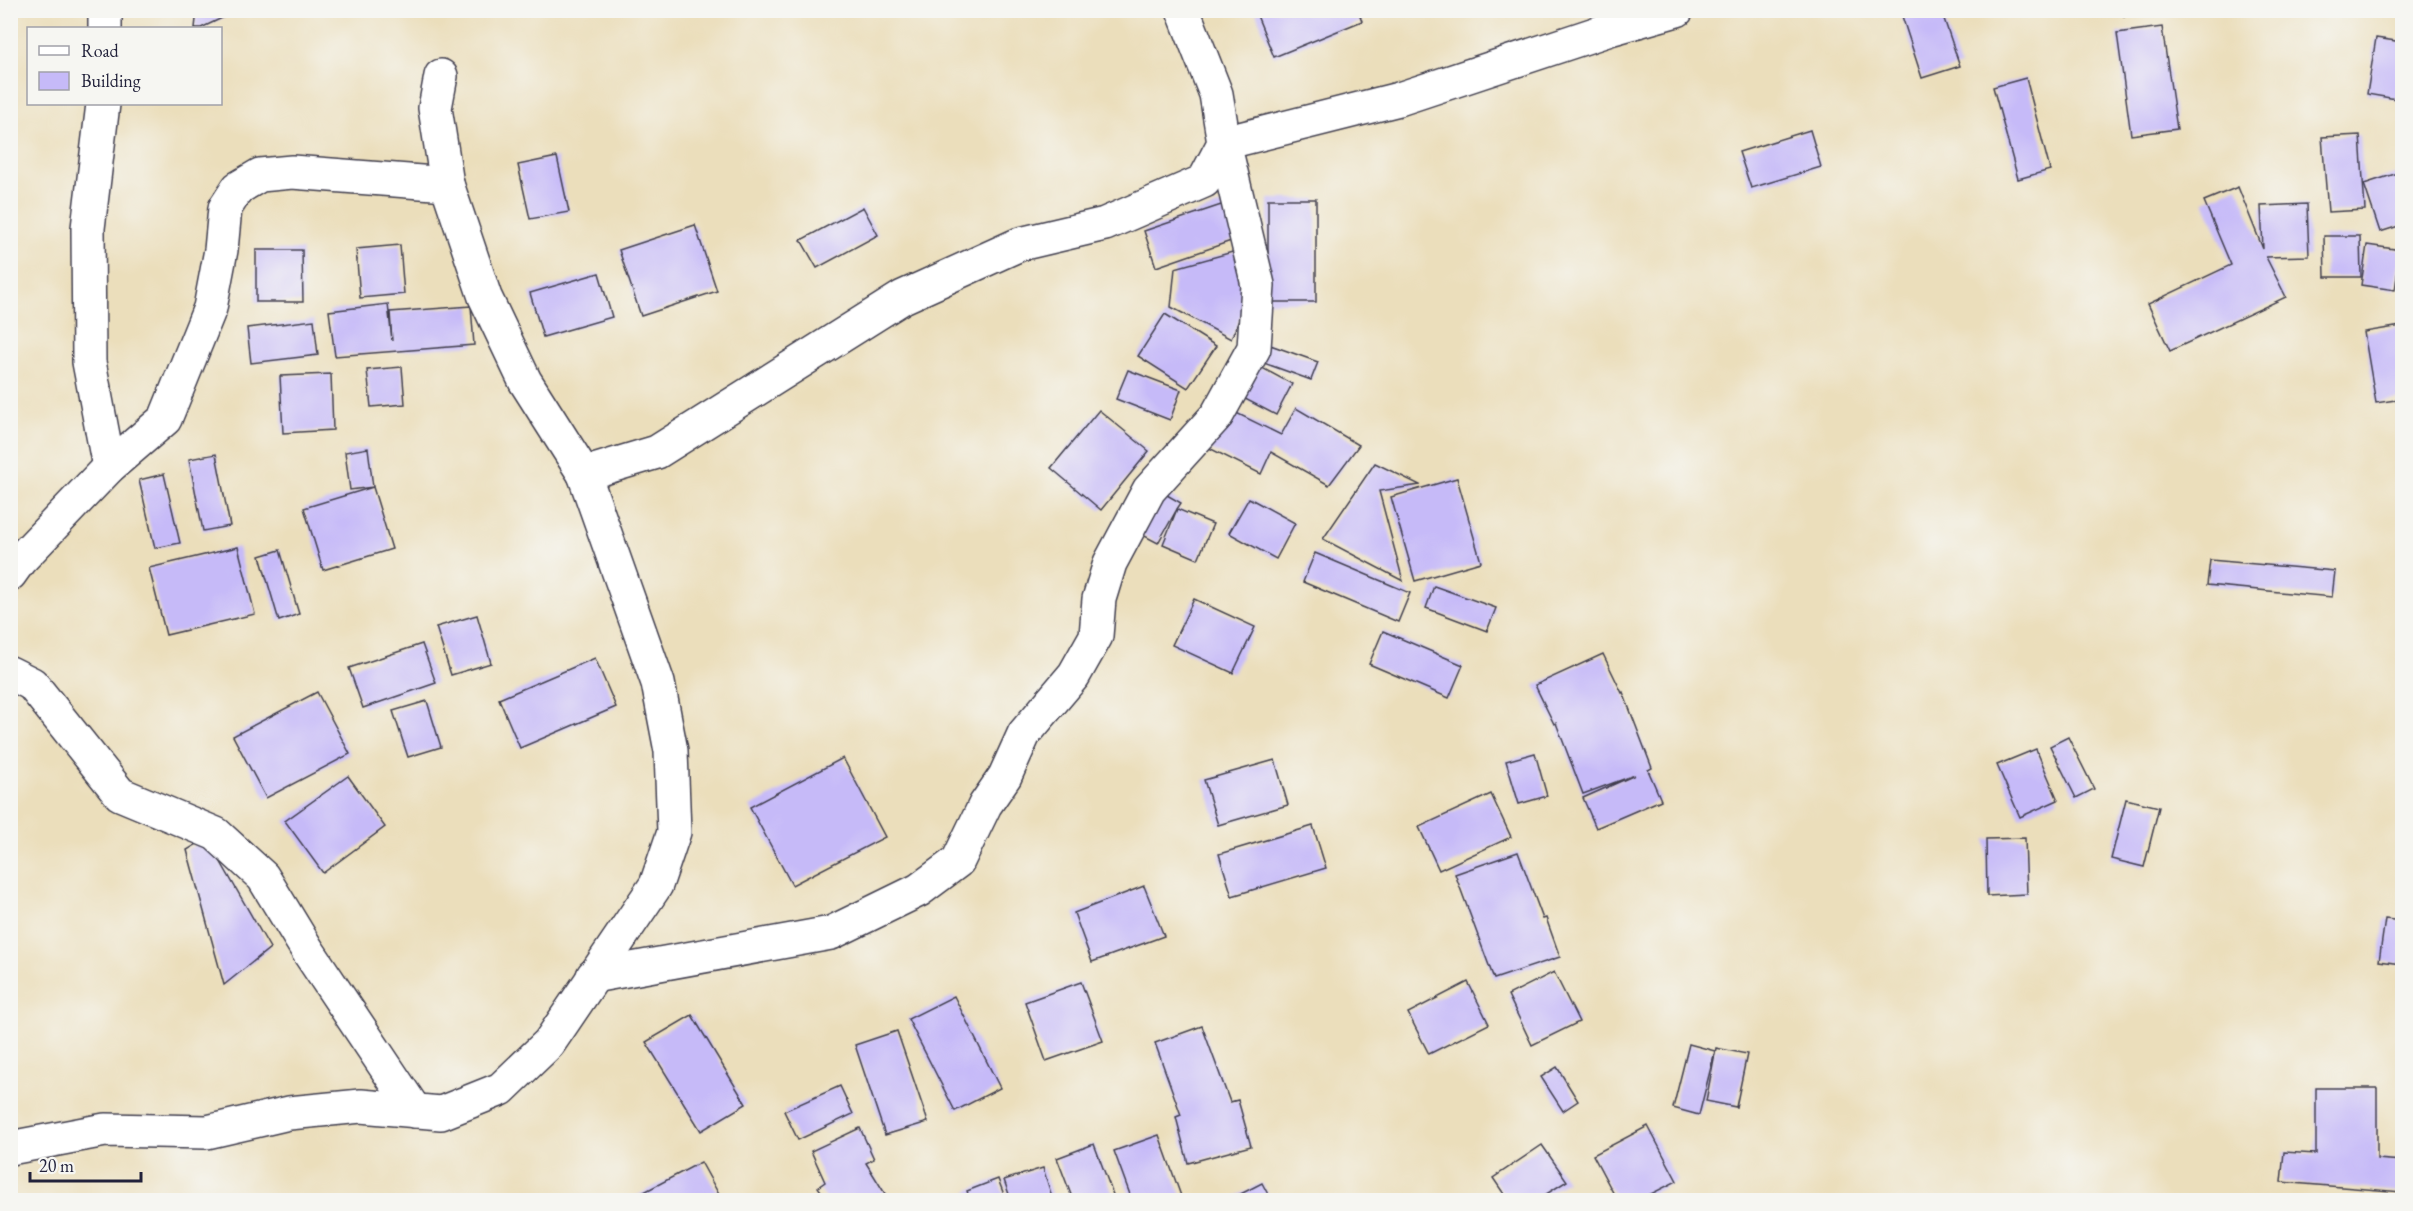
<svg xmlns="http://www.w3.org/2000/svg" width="2413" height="1211" font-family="'EB Garamond',serif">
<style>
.building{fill:#c6baf8}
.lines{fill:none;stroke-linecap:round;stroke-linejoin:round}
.street-casing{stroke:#403e4e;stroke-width:36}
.street{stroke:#fff;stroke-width:33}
</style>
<rect width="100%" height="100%" fill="#f6f6f2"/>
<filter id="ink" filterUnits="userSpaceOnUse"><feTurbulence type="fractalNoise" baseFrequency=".0167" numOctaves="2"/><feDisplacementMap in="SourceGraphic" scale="12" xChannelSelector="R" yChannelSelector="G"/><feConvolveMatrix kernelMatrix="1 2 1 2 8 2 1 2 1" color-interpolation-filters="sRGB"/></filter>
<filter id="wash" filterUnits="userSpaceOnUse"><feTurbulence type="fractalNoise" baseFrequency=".008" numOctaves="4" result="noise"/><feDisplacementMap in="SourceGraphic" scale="24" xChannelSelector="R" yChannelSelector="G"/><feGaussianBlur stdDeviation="1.35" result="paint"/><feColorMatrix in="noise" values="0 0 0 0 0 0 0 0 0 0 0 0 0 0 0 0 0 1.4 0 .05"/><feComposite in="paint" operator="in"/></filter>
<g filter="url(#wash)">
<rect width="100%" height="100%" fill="#ebdebb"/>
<g id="blocks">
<g class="building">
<path d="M 197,10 L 239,10 L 201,28 L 195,28 Z"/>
<path d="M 1262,10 L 1358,10 L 1362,21 L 1274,57 L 1256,13 Z"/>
<path d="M 1900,10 L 1941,10 L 1960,66 L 1922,78 Z"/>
<path d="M 2122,10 L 2139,10 L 2139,11 L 2124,16 Z"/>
<path d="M 2162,27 L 2177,129 L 2131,135 L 2117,33 Z"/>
<path d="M 2376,38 L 2402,42 L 2402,100 L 2367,94 Z"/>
<path d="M 2026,78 L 2050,170 L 2018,179 L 1993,87 Z"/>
<path d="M 1810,130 L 1821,167 L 1751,188 L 1739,152 Z"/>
<path d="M 2360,135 L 2365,210 L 2328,212 L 2322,137 Z"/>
<path d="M 557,157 L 569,212 L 530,219 L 518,165 Z"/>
<path d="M 2398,173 L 2402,185 L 2402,225 L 2380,232 L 2364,184 Z"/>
<path d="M 2238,187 L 2263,249 L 2261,206 L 2307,204 L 2309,256 L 2266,257 L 2286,297 L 2170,351 L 2148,304 L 2231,265 L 2204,201 Z"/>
<path d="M 1245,197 L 1257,232 L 1156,267 L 1144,231 Z"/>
<rect x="1268" y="199" width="48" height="103"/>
<path d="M 863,207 L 878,235 L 817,268 L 801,240 Z"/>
<path d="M 695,225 L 717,291 L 641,316 L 619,250 Z"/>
<path d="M 2324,236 L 2360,236 L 2361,277 L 2325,277 Z"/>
<path d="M 400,245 L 404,294 L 360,298 L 356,249 Z"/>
<path d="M 2367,245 L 2401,250 L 2395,290 L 2361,285 Z"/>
<path d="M 1254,246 L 1242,313 L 1231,339 L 1171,307 L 1175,268 Z"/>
<path d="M 256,250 L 302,250 L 303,302 L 256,302 Z"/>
<path d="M 599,273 L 612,317 L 543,337 L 530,293 Z"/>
<path d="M 388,304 L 392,341 L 390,312 L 471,306 L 474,345 L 335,356 L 329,311 Z"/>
<path d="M 1165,314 L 1216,346 L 1188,388 L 1138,356 Z"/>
<path d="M 314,320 L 318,355 L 251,363 L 247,328 Z"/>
<path d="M 2402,326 L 2402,399 L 2376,403 L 2364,332 Z"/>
<path d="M 1245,336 L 1318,362 L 1311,380 L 1239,354 Z"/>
<path d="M 1238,355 L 1292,384 L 1276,415 L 1222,387 Z"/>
<path d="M 402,367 L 405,404 L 371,407 L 367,370 Z"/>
<path d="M 1128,370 L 1181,390 L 1170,420 L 1116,399 Z"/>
<path d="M 331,374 L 333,430 L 283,433 L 280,376 Z"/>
<path d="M 1214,402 L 1281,435 L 1296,408 L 1359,445 L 1329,485 L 1271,452 L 1261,474 L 1195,441 Z"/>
<path d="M 1099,410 L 1149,451 L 1101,510 L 1051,468 Z"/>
<path d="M 368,448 L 373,487 L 392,549 L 323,570 L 304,508 L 373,487 L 350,490 L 345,452 Z"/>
<path d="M 216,454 L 230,526 L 203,531 L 189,459 Z"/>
<path d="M 1375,463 L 1420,485 L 1379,491 L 1403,581 L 1323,539 Z"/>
<path d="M 164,474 L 180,543 L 155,548 L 139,480 Z"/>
<path d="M 1457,478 L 1481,562 L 1415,581 L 1391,497 Z"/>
<path d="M 1160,491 L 1181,503 L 1177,509 L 1213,524 L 1198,559 L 1163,544 L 1177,509 L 1158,543 L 1137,532 Z"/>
<path d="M 1249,498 L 1295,523 L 1276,559 L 1229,533 Z"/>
<path d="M 238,547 L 255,614 L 166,635 L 149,568 Z"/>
<path d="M 280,550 L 299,614 L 279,621 L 260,556 Z"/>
<path d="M 1315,553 L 1410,593 L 1398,622 L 1303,582 Z"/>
<path d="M 2210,560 L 2335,571 L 2332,597 L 2207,585 Z"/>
<path d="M 1434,586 L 1496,608 L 1487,631 L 1426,608 Z"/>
<path d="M 1194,599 L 1255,627 L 1233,673 L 1172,645 Z"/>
<path d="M 477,615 L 491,663 L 451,675 L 436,627 Z"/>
<path d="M 1383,631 L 1463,665 L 1449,698 L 1369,664 Z"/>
<path d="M 422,644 L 436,683 L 363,708 L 349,668 Z"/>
<path d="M 1603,654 L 1622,693 L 1623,692 L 1652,768 L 1648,770 L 1661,800 L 1596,828 L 1583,798 L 1635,775 L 1583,794 L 1556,723 L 1554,724 L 1535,685 Z"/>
<path d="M 595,658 L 616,707 L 520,748 L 499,699 Z"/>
<path d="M 317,692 L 350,754 L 266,798 L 233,736 Z"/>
<path d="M 427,701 L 441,747 L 408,757 L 393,711 Z"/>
<path d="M 2068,737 L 2094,789 L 2076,798 L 2050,746 Z"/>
<path d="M 2036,749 L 2058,800 L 2020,817 L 1997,765 Z"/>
<path d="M 1535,753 L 1547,796 L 1519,804 L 1506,761 Z"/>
<path d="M 843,758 L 885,837 L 792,885 L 750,807 Z"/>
<path d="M 1275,760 L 1288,805 L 1218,825 L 1204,780 Z"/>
<path d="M 348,776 L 385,827 L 323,873 L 285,821 Z"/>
<path d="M 1491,794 L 1511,837 L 1439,870 L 1419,827 Z"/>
<path d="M 2126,799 L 2159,807 L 2144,867 L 2111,859 Z"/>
<path d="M 1313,826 L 1326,868 L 1232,896 L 1219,854 Z"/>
<path d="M 207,838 L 270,948 L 224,985 L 187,850 Z"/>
<path d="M 2025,838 L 2027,894 L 1987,896 L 1986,839 Z"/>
<path d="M 1518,852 L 1543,919 L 1546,918 L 1560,957 L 1494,979 L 1455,874 Z"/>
<path d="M 1144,886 L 1164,936 L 1092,962 L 1074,913 Z"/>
<path d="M 2385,919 L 2402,921 L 2402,964 L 2379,961 Z"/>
<path d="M 1554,972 L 1579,1022 L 1532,1045 L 1508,995 Z"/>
<path d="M 1081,982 L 1103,1041 L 1046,1061 L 1025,1002 Z"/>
<path d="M 1468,982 L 1489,1024 L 1429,1054 L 1408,1013 Z"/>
<path d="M 954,996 L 1000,1088 L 955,1111 L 908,1019 Z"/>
<path d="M 692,1015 L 746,1104 L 701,1131 L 646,1042 Z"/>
<path d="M 1202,1026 L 1230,1102 L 1238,1100 L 1251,1146 L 1188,1163 L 1176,1117 L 1181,1115 L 1155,1043 Z"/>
<path d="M 897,1031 L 928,1122 L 885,1135 L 855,1045 Z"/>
<path d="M 1689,1044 L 1715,1051 L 1699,1115 L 1673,1108 Z"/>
<path d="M 1716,1048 L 1747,1054 L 1736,1107 L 1706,1101 Z"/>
<path d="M 1557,1067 L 1578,1101 L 1563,1111 L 1541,1077 Z"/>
<path d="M 840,1086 L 853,1114 L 798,1140 L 784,1111 Z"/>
<path d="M 2316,1088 L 2377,1088 L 2377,1159 L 2402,1161 L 2402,1192 L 2281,1182 L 2284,1152 L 2316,1154 Z"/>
<path d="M 1648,1126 L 1677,1181 L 1639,1200 L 1617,1200 L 1593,1155 Z"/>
<path d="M 860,1128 L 874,1159 L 866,1163 L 889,1200 L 827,1200 L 818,1187 L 825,1182 L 811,1151 Z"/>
<path d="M 1159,1135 L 1181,1196 L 1168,1200 L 1132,1200 L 1114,1151 Z"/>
<path d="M 1094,1144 L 1115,1200 L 1073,1200 L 1057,1158 Z"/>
<path d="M 1542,1145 L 1567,1181 L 1537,1200 L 1508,1200 L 1493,1178 Z"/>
<path d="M 701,1162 L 722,1200 L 629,1200 Z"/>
<path d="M 1043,1168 L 1053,1200 L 1011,1200 L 1004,1180 Z"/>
<path d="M 998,1179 L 1006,1200 L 970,1200 L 967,1191 Z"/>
<path d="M 1262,1183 L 1271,1200 L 1229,1200 Z"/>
</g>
</g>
</g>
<g filter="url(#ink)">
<use href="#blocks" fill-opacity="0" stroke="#403e4e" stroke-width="1.5"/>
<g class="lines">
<g class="street-casing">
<g id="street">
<path d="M 105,28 L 105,10"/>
<path d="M 441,76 L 435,108 L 447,184 L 485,297 L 525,381 L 584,474"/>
<path d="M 103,104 L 88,228 L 89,362 L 109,467"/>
<path d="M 10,574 L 20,560 L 109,467 L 165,419 L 210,308 L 221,250 L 225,208 L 238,188 L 260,175 L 292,172 L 447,184"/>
<path d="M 10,673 L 32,684 L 120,794 L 216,834 L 263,877 L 308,951 L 415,1111"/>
<path d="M 593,976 L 831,933 L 919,890 L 958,861 L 985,805 L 1005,776 L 1024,734 L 1074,675 L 1096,636 L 1099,599 L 1110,563 L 1149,490 L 1217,415 L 1254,348 L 1258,285 L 1224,143 L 1399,99 L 1610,29 L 1677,10"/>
<path d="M 10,1148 L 105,1130 L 207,1132 L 289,1113 L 361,1106 L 441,1113 L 501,1089 L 549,1043 L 656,885 L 674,832 L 671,751 L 658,683 L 584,474 L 657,452 L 903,297 L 1020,244 L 1105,224 L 1204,181 L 1224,143 L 1216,94 L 1183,10"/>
</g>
</g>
<use href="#street" class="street"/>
</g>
</g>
<rect width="2413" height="1211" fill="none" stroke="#f6f6f2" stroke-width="36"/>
<rect x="27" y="27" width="195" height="78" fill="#f6f6f2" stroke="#a1a1a9" stroke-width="1.5"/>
<rect x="39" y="46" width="30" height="9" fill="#ffffff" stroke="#a1a1a9" stroke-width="1.5"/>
<text x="81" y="57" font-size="18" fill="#22223b">Road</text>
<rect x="39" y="72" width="30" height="18" fill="#c6baf8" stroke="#a1a1a9" stroke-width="1.5"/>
<text x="81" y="87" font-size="18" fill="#22223b">Building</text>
<path d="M30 1172v9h111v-9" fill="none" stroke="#22223b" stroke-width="3"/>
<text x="39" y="1172" font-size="18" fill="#22223b" stroke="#f6f6f2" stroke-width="4.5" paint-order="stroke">20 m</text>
</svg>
